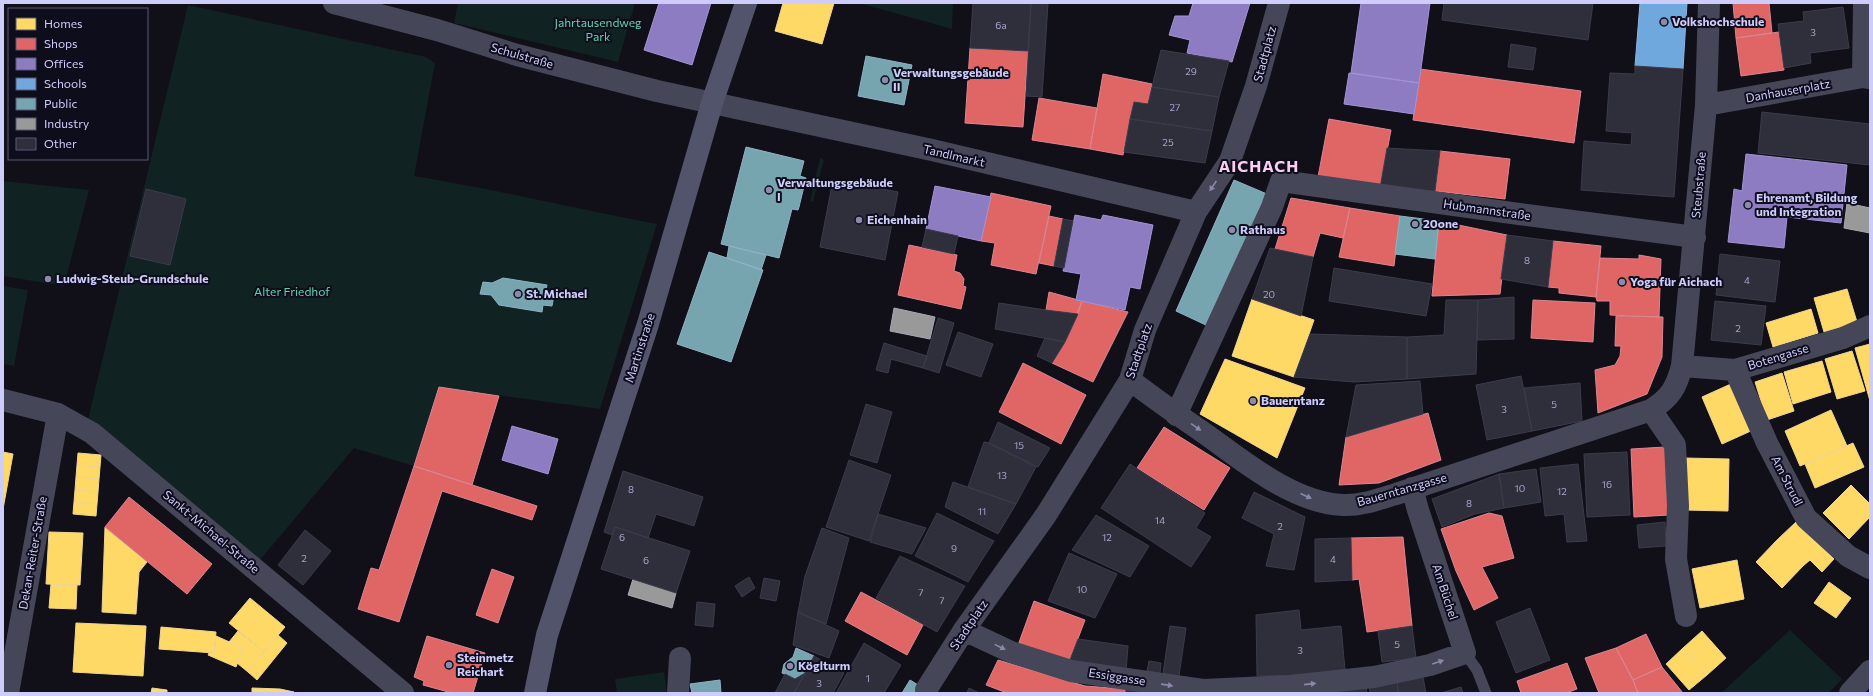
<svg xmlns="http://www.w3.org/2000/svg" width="1873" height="696" font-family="Commissioner,sans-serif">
  <rect width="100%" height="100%" fill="#111018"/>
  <!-- green -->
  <path fill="#122" d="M 458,3 L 635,3 L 618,62 L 454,23 Z
    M 859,3 L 953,3 L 952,29 Z
    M 188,5 L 426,57 L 435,63 L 414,176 C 495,189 576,209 657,224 L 600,409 L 439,387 L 414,466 L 354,448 L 260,560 L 88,419 Z
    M 820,158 L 824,160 L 813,202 L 810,201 Z
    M 3,181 L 89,190 L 64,286 L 3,276 Z
    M 3,286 L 28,290 L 14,366 L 3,364 Z
    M 1790,630 L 1842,679 L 1828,693 L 1721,693 Z
    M 664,672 L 667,693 L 617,693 L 615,679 Z"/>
  <!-- homes -->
  <path fill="#ffd966" stroke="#f0d593" d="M 783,3 L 834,3 L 822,44 L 775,31 Z
    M 1847,289 L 1857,322 L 1824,332 L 1814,298 Z
    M 1252,299 L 1314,320 L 1294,377 L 1232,356 Z
    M 1811,309 L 1818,333 L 1773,347 L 1766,323 Z
    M 1870,344 L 1870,401 L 1855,348 Z
    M 1852,351 L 1865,391 L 1837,399 L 1825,359 Z
    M 1225,359 L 1305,388 L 1277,458 L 1200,414 Z
    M 1822,361 L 1831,392 L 1793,404 L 1784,372 Z
    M 1782,373 L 1794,411 L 1767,420 L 1755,382 Z
    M 1733,383 L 1753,430 L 1722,444 L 1702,397 Z
    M 1831,410 L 1847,446 L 1800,466 L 1785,431 Z
    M 1853,443 L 1864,467 L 1815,488 L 1805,464 Z
    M 3,452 L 13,454 L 3,509 Z
    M 78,453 L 101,455 L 100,467 L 77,465 Z
    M 1685,458 L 1729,459 L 1728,511 L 1685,510 Z
    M 77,465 L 100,467 L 99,479 L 76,477 Z
    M 76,477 L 99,479 L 98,492 L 75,490 Z
    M 1851,485 L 1870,504 L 1870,517 L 1849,539 L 1823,513 Z
    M 75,490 L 98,492 L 97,504 L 74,502 Z
    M 74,502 L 97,504 L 96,516 L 73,514 Z
    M 1796,522 L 1834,559 L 1822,572 L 1810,560 L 1803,566 L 1777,540 Z
    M 105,527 L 147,562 L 139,572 L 136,614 L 102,612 Z
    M 49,532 L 83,533 L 80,585 L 46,584 Z
    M 1777,540 L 1803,566 L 1782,588 L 1756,562 Z
    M 1737,560 L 1744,599 L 1700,608 L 1692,569 Z
    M 1829,582 L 1851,598 L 1836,618 L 1814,603 Z
    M 51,584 L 77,585 L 76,609 L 49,608 Z
    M 250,598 L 285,627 L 264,652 L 229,623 Z
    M 76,623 L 146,626 L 143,676 L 73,672 Z
    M 161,627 L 216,632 L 214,653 L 159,649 Z
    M 238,631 L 264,652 L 248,672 L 237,663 L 243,648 L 229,642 Z
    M 1702,631 L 1726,658 L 1707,675 L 1683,648 Z
    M 278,635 L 287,643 L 257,680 L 248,672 Z
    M 216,636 L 243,648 L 236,667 L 208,655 L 209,653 L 214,653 Z
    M 1683,648 L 1707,675 L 1689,690 L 1666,664 Z
    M 152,688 L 167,690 L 167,693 L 151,693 Z
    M 252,688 L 280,689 L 280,693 L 252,693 Z
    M 280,689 L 294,692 L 280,693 Z"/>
  <!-- shops -->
  <path fill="#e06666" stroke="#db8593" d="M 1733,3 L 1769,3 L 1772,33 L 1736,38 Z
    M 1779,32 L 1784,70 L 1741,76 L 1736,38 Z
    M 970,48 L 1028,51 L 1023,127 L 965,123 Z
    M 1420,69 L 1581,91 L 1574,143 L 1413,120 Z
    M 1103,74 L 1152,84 L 1148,104 L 1134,102 L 1123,155 L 1090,149 Z
    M 1039,98 L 1097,108 L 1090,149 L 1032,140 Z
    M 1329,119 L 1391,130 L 1380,188 L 1318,177 Z
    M 1440,151 L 1510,159 L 1505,199 L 1435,191 Z
    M 991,193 L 1051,206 L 1036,274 L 991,265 L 995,243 L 981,241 Z
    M 1291,198 L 1350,208 L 1343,238 L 1320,233 L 1313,257 L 1275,249 Z
    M 1350,208 L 1400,216 L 1394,266 L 1339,257 Z
    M 1049,216 L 1063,219 L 1054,266 L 1039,263 Z
    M 1439,221 L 1507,235 L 1500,294 L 1432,296 Z
    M 1553,241 L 1601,246 L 1596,297 L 1559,293 L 1559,288 L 1548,287 Z
    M 909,245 L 957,255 L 954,271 L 960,273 L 964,279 L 963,286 L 966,287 L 961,309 L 898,295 Z
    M 1639,255 L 1661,259 L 1659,317 L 1610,315 L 1610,301 L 1597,301 L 1596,297 L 1600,258 L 1639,259 Z
    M 1049,292 L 1082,301 L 1078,314 L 1046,310 Z
    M 1533,300 L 1595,303 L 1593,342 L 1531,338 Z
    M 1082,301 L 1128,312 L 1093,382 L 1052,363 L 1065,342 Z
    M 1616,316 L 1663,317 L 1662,357 L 1647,394 L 1598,413 L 1595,370 L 1615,365 L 1620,356 L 1621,346 L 1615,346 Z
    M 1023,363 L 1086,395 L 1061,444 L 999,412 Z
    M 439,387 L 499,396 L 472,485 L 414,466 Z
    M 1428,413 L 1441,460 L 1379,483 L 1339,485 L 1346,437 Z
    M 1164,427 L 1230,468 L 1204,510 L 1137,468 Z
    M 1665,447 L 1669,515 L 1634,517 L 1631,449 Z
    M 414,466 L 537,506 L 532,520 L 442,491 L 399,622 L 358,609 L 371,568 L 379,570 Z
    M 129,497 L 212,564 L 187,594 L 105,527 Z
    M 1489,513 L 1502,516 L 1514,558 L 1482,567 L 1498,598 L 1474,610 L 1456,571 L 1441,529 Z
    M 1403,537 L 1412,626 L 1367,632 L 1359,579 L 1352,580 L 1351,538 Z
    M 492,569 L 514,577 L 498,623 L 476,615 Z
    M 861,592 L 923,625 L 907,655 L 845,621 Z
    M 1034,601 L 1085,620 L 1068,665 L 1017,648 Z
    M 1646,634 L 1662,667 L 1633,680 L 1616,648 Z
    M 427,636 L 485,653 L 473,693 L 452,693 L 423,685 L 424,681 L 414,677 Z
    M 1616,648 L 1633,680 L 1638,693 L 1599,693 L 1585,658 Z
    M 998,660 L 1085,686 L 1125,689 L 1125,693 L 1007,693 L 986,685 Z
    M 1567,663 L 1577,689 L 1566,693 L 1521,693 L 1517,681 Z
    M 1662,667 L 1683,693 L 1638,693 L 1633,680 Z"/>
  <!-- offices -->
  <path fill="#8e7cc3" stroke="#a194d4" d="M 659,3 L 711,3 L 692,65 L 644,50 Z
    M 1193,3 L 1250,3 L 1232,62 L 1187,53 L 1190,40 L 1169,35 L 1175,16 L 1189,16 Z
    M 1361,3 L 1430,3 L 1419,83 L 1351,73 Z
    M 1349,73 L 1419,83 L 1414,114 L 1344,104 Z
    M 1746,154 L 1847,165 L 1841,223 L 1787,217 L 1784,248 L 1728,242 L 1734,189 L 1742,191 Z
    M 935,186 L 991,197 L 981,241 L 926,229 Z
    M 1075,215 L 1101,220 L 1103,215 L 1153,225 L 1140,289 L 1130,287 L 1125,310 L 1076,300 L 1081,274 L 1063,271 Z
    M 512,426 L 558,439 L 548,474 L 502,460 Z"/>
  <!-- schools -->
  <path fill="#6fa8dc" stroke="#8cb3e5" d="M 1640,3 L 1687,3 L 1683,69 L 1635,66 Z"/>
  <!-- public -->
  <path fill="#76a5af" stroke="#90b1c6" d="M 866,56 L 912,65 L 904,105 L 858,96 Z
    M 746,147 L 804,161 L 800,176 L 806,178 L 799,207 L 798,210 L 792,209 L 779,258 L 721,244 Z
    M 1234,180 L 1267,194 L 1208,326 L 1176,311 Z
    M 1400,216 L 1439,221 L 1435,259 L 1395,254 Z
    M 729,246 L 766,255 L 761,270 L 727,258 Z
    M 709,252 L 763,270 L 731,362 L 677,344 Z
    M 503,278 L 547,285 L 545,294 L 554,295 L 552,306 L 543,305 L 542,312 L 499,305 L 491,295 L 480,294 L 483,282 L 492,283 Z
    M 796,648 L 814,656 L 805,673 L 795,679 L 782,673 L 784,664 L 793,657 Z
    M 720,680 L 721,693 L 692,693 L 690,684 Z
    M 910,680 L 931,693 L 902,693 Z"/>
  <!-- industry -->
  <path fill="#999" stroke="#a9a8b6" d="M 1847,203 L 1870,208 L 1870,233 L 1844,228 Z
    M 894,308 L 935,317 L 930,339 L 890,331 Z
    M 633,579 L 676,593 L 672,608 L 628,595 Z"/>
  <!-- building -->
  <path fill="#2f2e3b" stroke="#3c3b4c" d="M 973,3 L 1031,3 L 1028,51 L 970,48 Z
    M 1031,3 L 1048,3 L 1042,97 L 1026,96 Z
    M 1444,3 L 1593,3 L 1588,40 L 1442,20 Z
    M 1843,7 L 1849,48 L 1810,53 L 1811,63 L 1784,68 L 1778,24 L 1804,21 L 1803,12 Z
    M 1511,44 L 1536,48 L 1533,70 L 1508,67 Z
    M 1161,50 L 1229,61 L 1219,97 L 1152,87 Z
    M 1635,66 L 1683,69 L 1674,197 L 1581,190 L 1584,141 L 1631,145 L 1632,133 L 1606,131 L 1610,73 L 1635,74 Z
    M 1152,87 L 1219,97 L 1212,131 L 1130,119 L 1134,102 L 1148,104 Z
    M 1762,112 L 1870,124 L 1870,165 L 1758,153 Z
    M 1130,119 L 1212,131 L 1205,163 L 1124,152 Z
    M 1387,148 L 1440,151 L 1435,191 L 1380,188 Z
    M 833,180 L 898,192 L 885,260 L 820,247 Z
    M 146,189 L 186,199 L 170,265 L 130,256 Z
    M 1063,219 L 1073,221 L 1064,268 L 1054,266 Z
    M 926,229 L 958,236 L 954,254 L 922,247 Z
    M 1507,235 L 1553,241 L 1548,287 L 1501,279 Z
    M 1270,248 L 1313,257 L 1301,316 L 1252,299 Z
    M 1720,254 L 1780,261 L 1775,302 L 1716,295 Z
    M 1334,268 L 1432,284 L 1426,316 L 1329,301 Z
    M 1514,297 L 1514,339 L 1477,340 L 1478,300 Z
    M 1446,300 L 1478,300 L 1476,374 L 1407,379 L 1407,337 L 1444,335 Z
    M 1715,301 L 1766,306 L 1761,345 L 1711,340 Z
    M 999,303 L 1046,310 L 1078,314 L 1065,342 L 995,329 Z
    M 938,318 L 954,323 L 939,373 L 923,368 Z
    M 958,332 L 993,344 L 981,377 L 946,365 Z
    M 1310,334 L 1407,337 L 1407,379 L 1354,382 L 1294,377 Z
    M 1045,338 L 1065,342 L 1052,363 L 1037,356 Z
    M 884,343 L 927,356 L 923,368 L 891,359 L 888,373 L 876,370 Z
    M 1521,376 L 1532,431 L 1487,440 L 1476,385 Z
    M 1420,381 L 1423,414 L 1346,437 L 1356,385 Z
    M 1580,383 L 1582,421 L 1532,431 L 1524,388 Z
    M 866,404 L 892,412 L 877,463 L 850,455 Z
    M 998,422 L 1050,448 L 1038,467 L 989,443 Z
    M 984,442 L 989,443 L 1036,467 L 1016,504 L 968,487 Z
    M 1627,452 L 1630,515 L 1587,517 L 1584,454 Z
    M 849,460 L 891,475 L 869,541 L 826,527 Z
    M 1130,464 L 1205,513 L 1196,528 L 1211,537 L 1191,567 L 1101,508 Z
    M 1578,464 L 1587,541 L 1567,542 L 1564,514 L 1545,516 L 1540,468 Z
    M 1536,469 L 1541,502 L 1504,508 L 1499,474 Z
    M 623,471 L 703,497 L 694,526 L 656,514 L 648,538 L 615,527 L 612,535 L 604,532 Z
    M 1499,474 L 1504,508 L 1475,514 L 1442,527 L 1432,499 Z
    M 953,482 L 1016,504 L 998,534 L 945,507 Z
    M 1254,492 L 1305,517 L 1294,570 L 1266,566 L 1274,534 L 1242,518 Z
    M 937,513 L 994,541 L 968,582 L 915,556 Z
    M 878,514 L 926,528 L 912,554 L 870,542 Z
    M 1096,515 L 1149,546 L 1130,577 L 1072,550 Z
    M 1665,522 L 1666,546 L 1639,548 L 1637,525 Z
    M 615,527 L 690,551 L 676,593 L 601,569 Z
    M 822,528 L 849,538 L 826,624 L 798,612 L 805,576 Z
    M 305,530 L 331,551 L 303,585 L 278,565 Z
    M 1351,538 L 1352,580 L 1315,582 L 1315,539 Z
    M 1069,553 L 1117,574 L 1095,618 L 1048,601 Z
    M 900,556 L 965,586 L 937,632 L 876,598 Z
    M 749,577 L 755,588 L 742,597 L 735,586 Z
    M 764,578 L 780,581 L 776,601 L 760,598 Z
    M 697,602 L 715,604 L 713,627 L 695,625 Z
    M 1530,608 L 1550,660 L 1516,673 L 1496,622 Z
    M 1299,610 L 1301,630 L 1341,626 L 1345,670 L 1300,675 L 1257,676 L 1256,615 Z
    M 798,612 L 839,631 L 829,658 L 793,645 Z
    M 1170,626 L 1186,628 L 1179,676 L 1163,673 Z
    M 1412,626 L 1416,658 L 1382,662 L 1378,631 Z
    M 1078,639 L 1128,646 L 1126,672 L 1068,665 Z
    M 864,643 L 901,665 L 884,693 L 836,693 Z
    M 814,656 L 844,673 L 833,693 L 794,693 Z
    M 1149,661 L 1161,663 L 1160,673 L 1147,671 Z
    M 805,673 L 794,693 L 775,693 L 785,674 L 795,679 Z
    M 1423,677 L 1426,693 L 1398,693 L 1397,680 Z
    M 1397,680 L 1398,693 L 1370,693 L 1369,684 Z
    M 1366,687 L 1367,693 L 1325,693 Z
    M 1461,687 L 1463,693 L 1441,693 Z
    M 969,688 L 979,693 L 967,693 Z
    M 1127,690 L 1157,693 L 1126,693 Z"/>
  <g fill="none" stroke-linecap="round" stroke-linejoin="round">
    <!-- lane -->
    <path stroke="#464659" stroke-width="11" d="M 1465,653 L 1477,670 L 1486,693"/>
    <!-- street -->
    <path stroke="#464659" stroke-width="22" d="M 334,3 L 437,30 L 517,55 L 657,91 L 932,150 L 1196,212
      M 1863,77 L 1864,3
      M 1706,105 L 1863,77 L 1870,78
      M 1682,366 L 1735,370 L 1843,338 L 1870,326
      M 1735,370 L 1767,443 L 1806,518 L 1848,556 L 1870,568
      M 1130,380 C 1151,396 1172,411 1194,426 C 1237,455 1289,503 1343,505 C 1361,506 1379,499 1396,494 L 1651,410 C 1671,397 1676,388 1682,366 L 1706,105 L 1709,3
      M 3,400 L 58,414 L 92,433 L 403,693
      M 1651,410 L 1675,445 L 1678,506 L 1676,559 L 1686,616
      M 1176,415 L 1272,207 L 1281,181 L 1519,214 L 1695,237
      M 964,630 L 1011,652 L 1071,671 L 1203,690 L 1290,686 L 1374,677 L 1430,665 L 1465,653 L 1418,510 L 1412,488
      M 926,690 L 964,630 L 1046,515 L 1130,380 L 1145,330 L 1196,212 L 1230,161 L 1256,86 L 1279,3
      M 8,693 L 58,414
      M 678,693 L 680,658
      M 1850,693 L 1870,671"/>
    <!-- secondary -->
    <path stroke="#52546b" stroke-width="22" d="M 535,693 L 547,635 L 648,324 L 712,103 L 746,3"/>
  </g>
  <!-- one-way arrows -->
  <defs><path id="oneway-solid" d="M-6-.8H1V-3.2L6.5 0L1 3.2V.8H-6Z"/></defs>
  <g fill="#8a89aa">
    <use href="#oneway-solid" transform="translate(1213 186) rotate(124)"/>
    <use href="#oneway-solid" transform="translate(1196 427) rotate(35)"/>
    <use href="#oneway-solid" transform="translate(1306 496) rotate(24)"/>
    <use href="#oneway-solid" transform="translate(1000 647) rotate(26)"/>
    <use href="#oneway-solid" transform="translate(1438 662) rotate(-19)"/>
    <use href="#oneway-solid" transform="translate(1310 684) rotate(-6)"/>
    <use href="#oneway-solid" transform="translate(1167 685) rotate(8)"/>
  </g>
  <!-- markers -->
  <g fill="#8c8aac" stroke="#0e0d1c" stroke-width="1.5">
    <circle cx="1664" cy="22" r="4"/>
    <circle cx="885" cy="80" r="4"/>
    <circle cx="769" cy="190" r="4"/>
    <circle cx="1748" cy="205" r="4"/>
    <circle cx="859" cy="220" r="4"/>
    <circle cx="1415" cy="224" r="4"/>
    <circle cx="1232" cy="230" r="4"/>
    <circle cx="48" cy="279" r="4"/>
    <circle cx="1622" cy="282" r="4"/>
    <circle cx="518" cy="294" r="4"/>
    <circle cx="1253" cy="401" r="4"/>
    <circle cx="449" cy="665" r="4"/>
    <circle cx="790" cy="666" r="4"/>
  </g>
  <g text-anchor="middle" stroke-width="4" stroke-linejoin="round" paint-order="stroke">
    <!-- number labels -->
    <g font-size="10" fill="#a6a4cb">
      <text x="1001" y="29">6a</text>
      <text x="1813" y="36">3</text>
      <text x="1191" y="75">29</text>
      <text x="1175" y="111">27</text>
      <text x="1168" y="146">25</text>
      <text x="1527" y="264">8</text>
      <text x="1747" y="284">4</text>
      <text x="1269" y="298">20</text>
      <text x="1738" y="332">2</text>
      <text x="1554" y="408">5</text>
      <text x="1504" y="413">3</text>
      <text x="1019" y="449">15</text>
      <text x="1002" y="479">13</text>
      <text x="1607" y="488">16</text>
      <text x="1520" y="492">10</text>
      <text x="631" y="493">8</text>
      <text x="1562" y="495">12</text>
      <text x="1469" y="507">8</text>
      <text x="982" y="515">11</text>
      <text x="1160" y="524">14</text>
      <text x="1280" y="530">2</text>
      <text x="622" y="541">6</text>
      <text x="1107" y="541">12</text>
      <text x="954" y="552">9</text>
      <text x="304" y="562">2</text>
      <text x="1333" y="563">4</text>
      <text x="646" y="564">6</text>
      <text x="1082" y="593">10</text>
      <text x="921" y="596">7</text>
      <text x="942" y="604">7</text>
      <text x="1397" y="648">5</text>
      <text x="1300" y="654">3</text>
      <text x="868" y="682">1</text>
      <text x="819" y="687">3</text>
    </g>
    <!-- poi labels -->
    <g font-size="12" font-weight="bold" fill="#ceccfb" stroke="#0e0d1c" text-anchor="start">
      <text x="1672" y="26">Volkshochschule</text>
      <text x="893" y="77">Verwaltungsgebäude<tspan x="893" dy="14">II</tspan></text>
      <text x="777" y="187">Verwaltungsgebäude<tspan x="777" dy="14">I</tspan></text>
      <text x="1756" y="202">Ehrenamt, Bildung<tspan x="1756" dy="14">und Integration</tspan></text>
      <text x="867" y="224">Eichenhain</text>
      <text x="1423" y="228">20one</text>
      <text x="1240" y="234">Rathaus</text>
      <text x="56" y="283">Ludwig-Steub-Grundschule</text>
      <text x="1630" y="286">Yoga für Aichach</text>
      <text x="526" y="298">St. Michael</text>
      <text x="1261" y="405">Bauerntanz</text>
      <text x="457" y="662">Steinmetz<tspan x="457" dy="14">Reichart</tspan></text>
      <text x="798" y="670">Köglturm</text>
    </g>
    <!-- park labels -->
    <g font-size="12" fill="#60d3ad" stroke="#0e0d1c">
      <text x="598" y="27">Jahrtausendweg<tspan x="598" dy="14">Park</tspan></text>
      <text x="292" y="296">Alter Friedhof</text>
    </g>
    <!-- street labels -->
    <g font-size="12" fill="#ceccfb" stroke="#0e0d1c">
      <text transform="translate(1265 54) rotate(-75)" y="4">Stadtplatz</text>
      <text transform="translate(522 56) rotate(16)" y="4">Schulstraße</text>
      <text transform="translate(1788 91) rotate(-10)" y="4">Danhauserplatz</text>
      <text transform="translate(954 156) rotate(13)" y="4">Tandlmarkt</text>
      <text transform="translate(1699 185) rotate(-85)" y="4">Steubstraße</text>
      <text transform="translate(1487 210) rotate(8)" y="4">Hubmannstraße</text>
      <text transform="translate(640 348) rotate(-72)" y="4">Martinstraße</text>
      <text transform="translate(1139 351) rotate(-71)" y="4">Stadtplatz</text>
      <text transform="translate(1778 357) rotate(-17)" y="4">Botengasse</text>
      <text transform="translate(1787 481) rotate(63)" y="4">Am Strudl</text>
      <text transform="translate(1402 490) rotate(-16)" y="4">Bauerntanzgasse</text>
      <text transform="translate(211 532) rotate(40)" y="4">Sankt-Michael-Straße</text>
      <text transform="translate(33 553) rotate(-80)" y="4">Dekan-Reiter-Straße</text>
      <text transform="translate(1445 592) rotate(72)" y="4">Am Büchel</text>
      <text transform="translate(969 625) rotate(-56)" y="4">Stadtplatz</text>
      <text transform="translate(1117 677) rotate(9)" y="4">Essiggasse</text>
    </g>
    <!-- district labels -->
    <g font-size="16" font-weight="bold" letter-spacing="1" fill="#fbceee" stroke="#0e0d1c">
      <text x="1259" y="172">AICHACH</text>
    </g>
  </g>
  <!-- border -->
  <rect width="1873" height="696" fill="none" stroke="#ceccfb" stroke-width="8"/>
  <!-- legend -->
  <rect x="8" y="8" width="140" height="152" fill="#0e0d1c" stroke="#5b5975"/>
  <rect x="16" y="18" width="20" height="12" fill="#ffd966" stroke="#5b5975"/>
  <text x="44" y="28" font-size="12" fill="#ceccfb">Homes</text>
  <rect x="16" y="38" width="20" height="12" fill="#e06666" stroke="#5b5975"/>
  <text x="44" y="48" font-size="12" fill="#ceccfb">Shops</text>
  <rect x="16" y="58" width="20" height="12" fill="#8e7cc3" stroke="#5b5975"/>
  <text x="44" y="68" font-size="12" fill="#ceccfb">Offices</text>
  <rect x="16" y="78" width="20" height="12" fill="#6fa8dc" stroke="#5b5975"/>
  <text x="44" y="88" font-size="12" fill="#ceccfb">Schools</text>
  <rect x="16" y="98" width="20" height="12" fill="#76a5af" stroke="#5b5975"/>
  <text x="44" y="108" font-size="12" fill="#ceccfb">Public</text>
  <rect x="16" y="118" width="20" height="12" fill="#999999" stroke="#5b5975"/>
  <text x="44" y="128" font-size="12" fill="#ceccfb">Industry</text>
  <rect x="16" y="138" width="20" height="12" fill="#2f2e3b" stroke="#5b5975"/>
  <text x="44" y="148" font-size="12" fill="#ceccfb">Other</text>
</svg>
